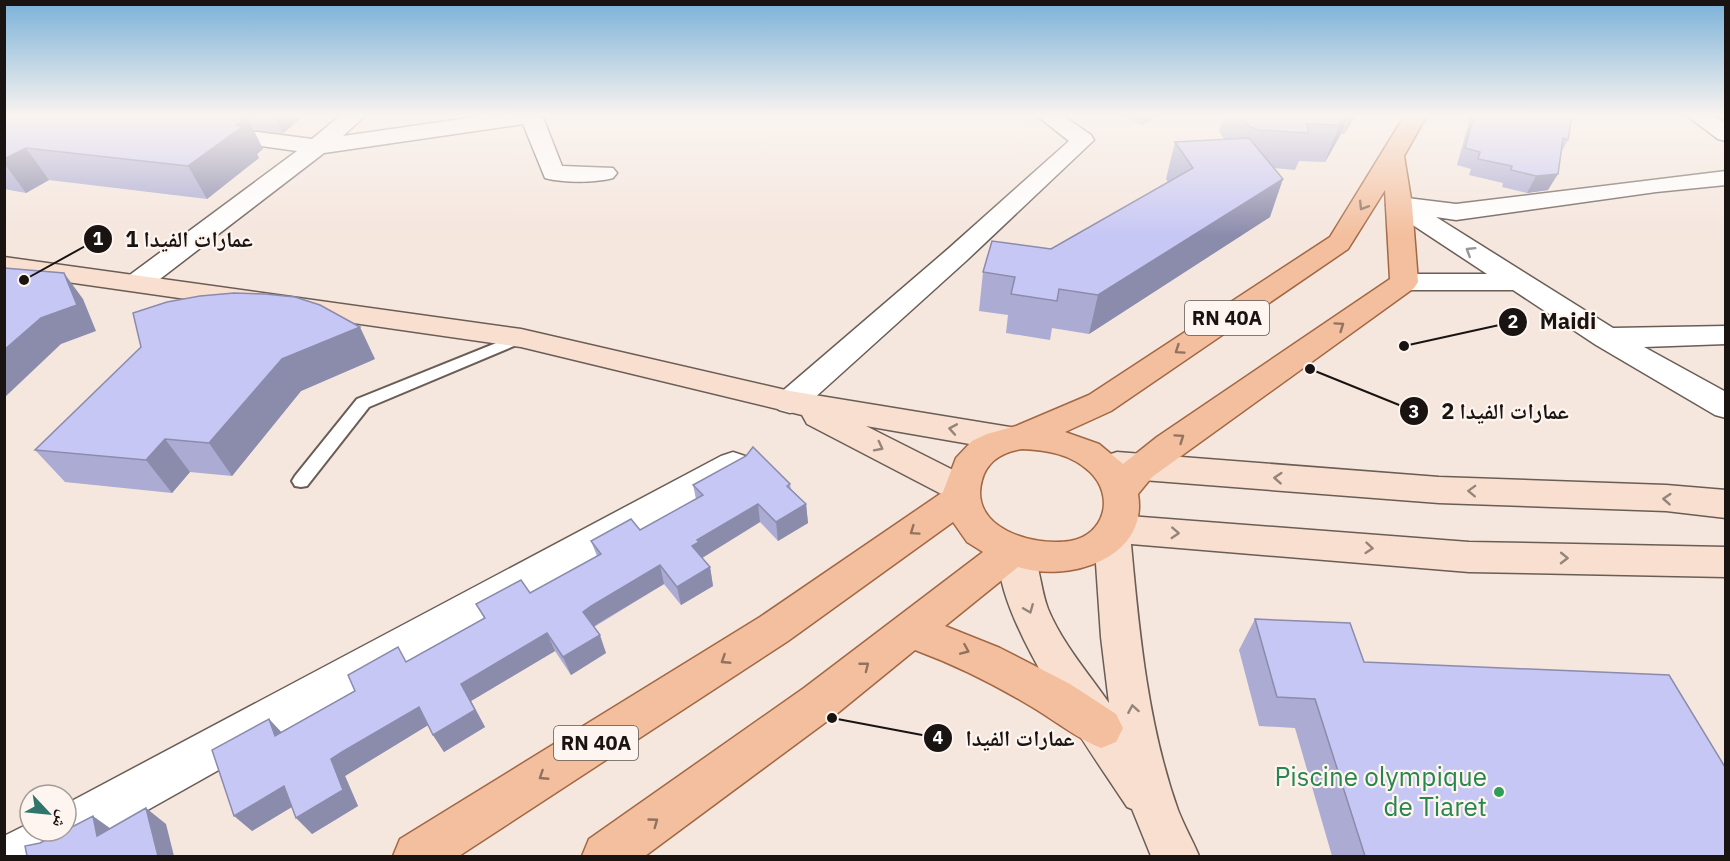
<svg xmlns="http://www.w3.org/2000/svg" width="1730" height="861" font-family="'IBM Plex Sans','Noto Naskh Arabic',sans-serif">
  <rect width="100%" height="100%" fill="#f5e6de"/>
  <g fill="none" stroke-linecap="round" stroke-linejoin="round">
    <defs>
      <path id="lane" d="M 521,333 L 528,338 L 526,341 L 369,407 L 307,486 L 301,487 L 295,486 L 292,481 L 295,476 L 357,399 Z"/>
      <path id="street" d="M 341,115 L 366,115 L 343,136 L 489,115 L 542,115 L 562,166 L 613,168 L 617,173 L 613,178 C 594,183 564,183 545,178 L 523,124 L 324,153 L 147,289 L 137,291 L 127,289 L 123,283 L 127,277 L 297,151 L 205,138 L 202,133 L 205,128 L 213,126 L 312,139 Z
        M 1036,115 L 1062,115 L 1091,135 L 1094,140 L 966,261 L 801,410 L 790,413 L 779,410 L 774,402 L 779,394 L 948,249 L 1069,141 Z
        M 1686,115 L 1713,115 L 1726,124 L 1726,141 L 1718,139 Z
        M 1726,171 L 1726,185 L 1656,192 L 1456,220 L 1436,217 L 1613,328 L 1726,326 L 1726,344 L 1644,347 L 1726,392 L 1726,418 L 1715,415 L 1596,345 L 1513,290 L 1404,290 L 1394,288 L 1390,282 L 1394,276 L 1404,274 L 1487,274 L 1390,210 L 1386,205 L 1390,200 L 1399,197 L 1456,204 Z
        M 733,452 L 745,456 L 750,465 L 745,474 L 80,848 L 63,856 L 4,856 L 4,836 L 30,823 L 30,831 L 66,831 L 66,804 L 721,456 Z"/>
      <path id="secondary" d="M 4,257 L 521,329 L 790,391 L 1010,427 L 1022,431 L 1027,439 L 1022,447 L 1010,451 L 866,426 L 973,480 L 979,489 L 973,498 L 961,502 L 949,498 L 807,424 L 802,415 L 521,347 L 4,273 Z
        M 1117,452 L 1439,477 L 1666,485 L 1726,490 L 1726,518 L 1666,511 L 1439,503 L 1117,478 L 1105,474 L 1100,465 L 1105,456 Z
        M 1116,515 L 1469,542 L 1726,547 L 1726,577 L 1469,572 L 1131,544 C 1139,632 1148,726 1178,810 C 1184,826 1193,841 1199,856 L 1151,856 L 1132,809 L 1127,807 C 1096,759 976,594 1003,542 L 1016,538 L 1029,542 C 1040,563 1040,588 1048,609 C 1062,643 1089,674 1109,703 L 1101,637 L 1094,534 L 1103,519 Z"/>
      <path id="primary" d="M 1405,115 L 1427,115 L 1404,156 L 1412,205 L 1418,282 L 1414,288 L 1152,477 L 1138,494 C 1149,559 1068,583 1018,567 L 945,626 L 1000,648 L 1070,684 L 1116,714 L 1123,728 L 1116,742 L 1101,748 C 1078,739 1058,723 1037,710 C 998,686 958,666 915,650 L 834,716 L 645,856 L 582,856 L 589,839 L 804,688 L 983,552 L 967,542 L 953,522 L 788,641 L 459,856 L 393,856 L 400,839 L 760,617 L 943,492 L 956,458 L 972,441 L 987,434 L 1016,426 L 1089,395 L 1330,237 ZM 1385,190 L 1390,279 L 1157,437 L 1123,464 L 1099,444 L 1065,432 L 1111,411 L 1348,249 ZM 1022,449 C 1047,450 1071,454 1090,472 C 1115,496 1105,535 1070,541 C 1033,547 968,528 982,480 C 987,461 1003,452 1022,449 Z"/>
    </defs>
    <!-- lane casing -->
    <use href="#lane" stroke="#695d56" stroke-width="4"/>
    <!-- street casing -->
    <use href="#street" stroke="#695d56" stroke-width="3"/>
    <!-- secondary casing -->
    <use href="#secondary" stroke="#695d56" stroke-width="3"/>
    <!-- primary casing -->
    <use href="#primary" stroke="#a26743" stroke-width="3"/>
    <!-- lane -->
    <use href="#lane" fill="#fff" fill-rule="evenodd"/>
    <!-- street -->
    <use href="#street" fill="#fff" fill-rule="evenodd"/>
    <!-- secondary -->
    <use href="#secondary" fill="#f9dfcf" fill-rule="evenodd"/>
    <!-- primary -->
    <use href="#primary" fill="#f3bf9e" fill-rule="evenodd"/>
  </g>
  <!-- wall -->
  <path fill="#ababd3" d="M 4,115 L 305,115 L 283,133 L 253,129 L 263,149 L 257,154 L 259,158 L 207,199 L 49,180 L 26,193 L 4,189 Z
    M 1118,115 L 1158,115 L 1142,125 Z
    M 1224,115 L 1356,115 L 1344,134 L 1341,134 L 1325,162 L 1299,161 L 1295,170 L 1274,168 L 1270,217 L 1089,334 L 1052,328 L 1050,340 L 1006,333 L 1008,315 L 979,311 L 983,272 L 1051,249 L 1168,182 L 1166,179 L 1175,142 L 1224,139 L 1219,131 Z
    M 1471,115 L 1572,115 L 1568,140 L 1561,153 L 1548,190 L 1527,193 L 1502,187 L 1503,183 L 1469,175 L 1471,169 L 1457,165 Z
    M 1717,115 L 1725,115 L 1725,123 Z
    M 375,359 L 301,391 L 232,476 L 190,472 L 172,493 L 65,482 L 35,450 Z
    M 790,484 L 791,489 L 806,504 L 808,523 L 778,541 L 760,522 L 702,558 L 710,567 L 713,586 L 681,605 L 664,584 L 594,627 L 606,653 L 571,675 L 555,651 L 471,701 L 485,727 L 444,752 L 433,735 L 428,725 L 356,769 L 345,776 L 358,806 L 312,834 L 292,807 L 252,831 L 269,719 L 281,732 L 484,618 L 476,604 L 530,593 L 597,556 L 591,541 L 640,530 L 696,499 L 693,485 Z
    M 1255,619 L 1364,662 L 1725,856 L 1332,856 L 1295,728 L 1259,726 L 1239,650 Z"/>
  <!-- shaded-wall -->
  <path fill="#8b8bac" d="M 274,115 L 305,115 L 283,133 Z
    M 1144,115 L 1158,115 L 1142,125 Z
    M 1345,115 L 1348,115 L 1341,134 L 1325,162 L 1339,125 Z
    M 1351,115 L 1356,115 L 1344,134 Z
    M 247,117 L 263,149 L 257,154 L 259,158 L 207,199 L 188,166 Z
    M 26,148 L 49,180 L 26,193 L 4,163 L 4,159 Z
    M 1558,174 L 1548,190 L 1527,193 L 1536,176 Z
    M 1283,179 L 1270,217 L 1089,334 L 1098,295 Z
    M 64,273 L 83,299 L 96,331 L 61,344 L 4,398 L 4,350 Z
    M 360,327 L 375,359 L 301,391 L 232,476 L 209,443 L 282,359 Z
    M 165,439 L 190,472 L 172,493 L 146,460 Z
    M 758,504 L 760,522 L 702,558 L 703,561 L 692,546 L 697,540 Z
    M 806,504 L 808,523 L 778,541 L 776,522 Z
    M 660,565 L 664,584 L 597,624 L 589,630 L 583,612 L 591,606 Z
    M 710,567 L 713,586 L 681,605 L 677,587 Z
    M 547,633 L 555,651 L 471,701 L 485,727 L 444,752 L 433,735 L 461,684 Z
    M 600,635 L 606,653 L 571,675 L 563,657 Z
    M 419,707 L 430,724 L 345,776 L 358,806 L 312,834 L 296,818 L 331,759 Z
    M 269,719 L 285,736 L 275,736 Z
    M 284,786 L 300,802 L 252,831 L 234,816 Z
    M 146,808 L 166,824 L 174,856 L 158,856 Z
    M 93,816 L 114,831 L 97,836 Z"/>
  <!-- building -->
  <path fill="#c7c7f5" stroke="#8b8bac" stroke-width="1.5" d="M 4,115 L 236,115 L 247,117 L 236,125 L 243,126 L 188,166 L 26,148 L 4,159 Z
    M 1241,115 L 1345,115 L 1339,125 L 1307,124 L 1308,133 L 1258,130 L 1248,126 Z
    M 1474,115 L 1572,115 L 1568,140 L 1563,138 L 1558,174 L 1536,176 L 1511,170 L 1512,166 L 1478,159 L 1480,152 L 1465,148 Z
    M 1249,138 L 1283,179 L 1098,295 L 1059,289 L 1057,301 L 1011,294 L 1015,277 L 983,272 L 992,241 L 1051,249 L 1193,168 L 1175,142 Z
    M 4,268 L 64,273 L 77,305 L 41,318 L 4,350 Z
    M 234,293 L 265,294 L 295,297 L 320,305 L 360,327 L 282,359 L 209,443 L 165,439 L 146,460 L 35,450 L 141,347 L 133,313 L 167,302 L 200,296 Z
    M 753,447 L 790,484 L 787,486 L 806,504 L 776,522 L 758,504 L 697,540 L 699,542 L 692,546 L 710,567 L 677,587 L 660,565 L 591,606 L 583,612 L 600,635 L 563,657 L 547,633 L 461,684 L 475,710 L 433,735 L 419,707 L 342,752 L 331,759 L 343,790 L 296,818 L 284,786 L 234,816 L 212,750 L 269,719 L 275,736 L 355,691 L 348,675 L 398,647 L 406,662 L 485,618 L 476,604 L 521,580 L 530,593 L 601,554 L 591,541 L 631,519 L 640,530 L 703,495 L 693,485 L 746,456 Z
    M 1255,619 L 1350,623 L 1364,662 L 1669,675 L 1725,767 L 1725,856 L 1365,856 L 1315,699 L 1277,697 Z
    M 146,808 L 158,856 L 27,856 L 25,846 L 40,843 L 63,831 L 66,831 L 66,830 L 93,816 L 97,836 Z"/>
  <!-- one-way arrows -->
  <defs><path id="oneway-chevron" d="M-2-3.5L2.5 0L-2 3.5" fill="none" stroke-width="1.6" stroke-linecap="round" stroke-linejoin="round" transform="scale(1.5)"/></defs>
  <g stroke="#91725f">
    <use href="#oneway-chevron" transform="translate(1363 206) rotate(122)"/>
    <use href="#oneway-chevron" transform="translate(1340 326) rotate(-35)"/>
    <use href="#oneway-chevron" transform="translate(1179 350) rotate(146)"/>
    <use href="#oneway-chevron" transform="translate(1180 438) rotate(-35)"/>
    <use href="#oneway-chevron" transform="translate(914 531) rotate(145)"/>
    <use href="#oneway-chevron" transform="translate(965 650) rotate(23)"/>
    <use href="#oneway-chevron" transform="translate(725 660) rotate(147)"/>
    <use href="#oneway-chevron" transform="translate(865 666) rotate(-38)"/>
    <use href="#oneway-chevron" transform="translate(543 776) rotate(147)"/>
    <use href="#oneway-chevron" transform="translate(654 822) rotate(-36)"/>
  </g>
  <use stroke="#989594" href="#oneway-chevron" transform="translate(1470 251) rotate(-148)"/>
  <g stroke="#94847a">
    <use href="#oneway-chevron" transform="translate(953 429) rotate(-170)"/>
    <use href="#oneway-chevron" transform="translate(879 447) rotate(27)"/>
    <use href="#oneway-chevron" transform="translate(1278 478) rotate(-176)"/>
    <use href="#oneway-chevron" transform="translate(1472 491) rotate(-178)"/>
    <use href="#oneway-chevron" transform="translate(1667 499) rotate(-176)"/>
    <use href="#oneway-chevron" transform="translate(1175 533) rotate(3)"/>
    <use href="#oneway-chevron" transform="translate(1369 548) rotate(5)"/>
    <use href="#oneway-chevron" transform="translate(1564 558) rotate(1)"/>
    <use href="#oneway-chevron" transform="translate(1029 609) rotate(68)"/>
    <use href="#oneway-chevron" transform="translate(1133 709) rotate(-100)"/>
  </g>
  <!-- sky -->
  <linearGradient id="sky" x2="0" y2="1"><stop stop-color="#7ab1d8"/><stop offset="0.49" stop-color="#faf4f0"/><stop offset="1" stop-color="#faf4f0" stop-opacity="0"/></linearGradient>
  <rect width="1730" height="236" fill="url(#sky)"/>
  <!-- markers -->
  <circle fill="#2e9e5b" stroke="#fef5f0" stroke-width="2" cx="1499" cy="792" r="6"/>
  <g text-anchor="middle" stroke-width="4.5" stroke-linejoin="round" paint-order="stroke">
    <!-- shield labels -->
    <g fill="#fef5f0" stroke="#5e5854" stroke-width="1.5">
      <rect x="1185" y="301" width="84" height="34" rx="4.5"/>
      <rect x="554" y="726" width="84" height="34" rx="4.5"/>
    </g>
    <g font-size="20" font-weight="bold" fill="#191411">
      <text x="1227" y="325">RN 40A</text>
      <text x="596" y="750">RN 40A</text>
    </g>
    <!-- near-leisure labels -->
    <g font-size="26" fill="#27864d" stroke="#fef5f0" text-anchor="end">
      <text x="1487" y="786">Piscine olympique<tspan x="1487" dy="30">de Tiaret</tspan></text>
    </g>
  </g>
  <!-- callouts -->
  <path fill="none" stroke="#191411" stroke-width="2" d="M24 280L98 239M1404 346L1513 322M1310 369L1414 411M832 718L938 738"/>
  <g fill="#191411" stroke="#fef5f0" stroke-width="2">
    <circle cx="24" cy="280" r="6"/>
    <circle cx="1404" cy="346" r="6"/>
    <circle cx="1310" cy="369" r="6"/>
    <circle cx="832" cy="718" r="6"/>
    <circle cx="98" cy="239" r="15"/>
    <circle cx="1513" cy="322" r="15"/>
    <circle cx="1414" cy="411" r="15"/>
    <circle cx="938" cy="738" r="15"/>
  </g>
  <g font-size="18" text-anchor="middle" font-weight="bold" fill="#fff">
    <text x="98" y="245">1</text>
    <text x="1513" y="328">2</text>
    <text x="1414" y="418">3</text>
    <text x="938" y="744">4</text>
  </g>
  <g font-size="22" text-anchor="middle" font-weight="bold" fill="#191411" stroke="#fef5f0" stroke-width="4.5" stroke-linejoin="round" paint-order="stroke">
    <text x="189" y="247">عمارات الفيدا 1</text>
    <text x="1568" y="329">Maidi</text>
    <text x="1505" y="419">عمارات الفيدا 2</text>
    <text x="1020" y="746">عمارات الفيدا</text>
  </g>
  <!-- border -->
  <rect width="1730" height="861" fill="none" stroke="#191411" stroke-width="12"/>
  <!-- north arrow -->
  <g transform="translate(48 813) rotate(116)"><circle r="28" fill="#fef5f0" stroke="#a29b97" stroke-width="1.5"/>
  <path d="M0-4.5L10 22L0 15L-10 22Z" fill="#2f756b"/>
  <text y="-9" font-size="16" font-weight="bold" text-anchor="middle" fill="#191411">ش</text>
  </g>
</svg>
